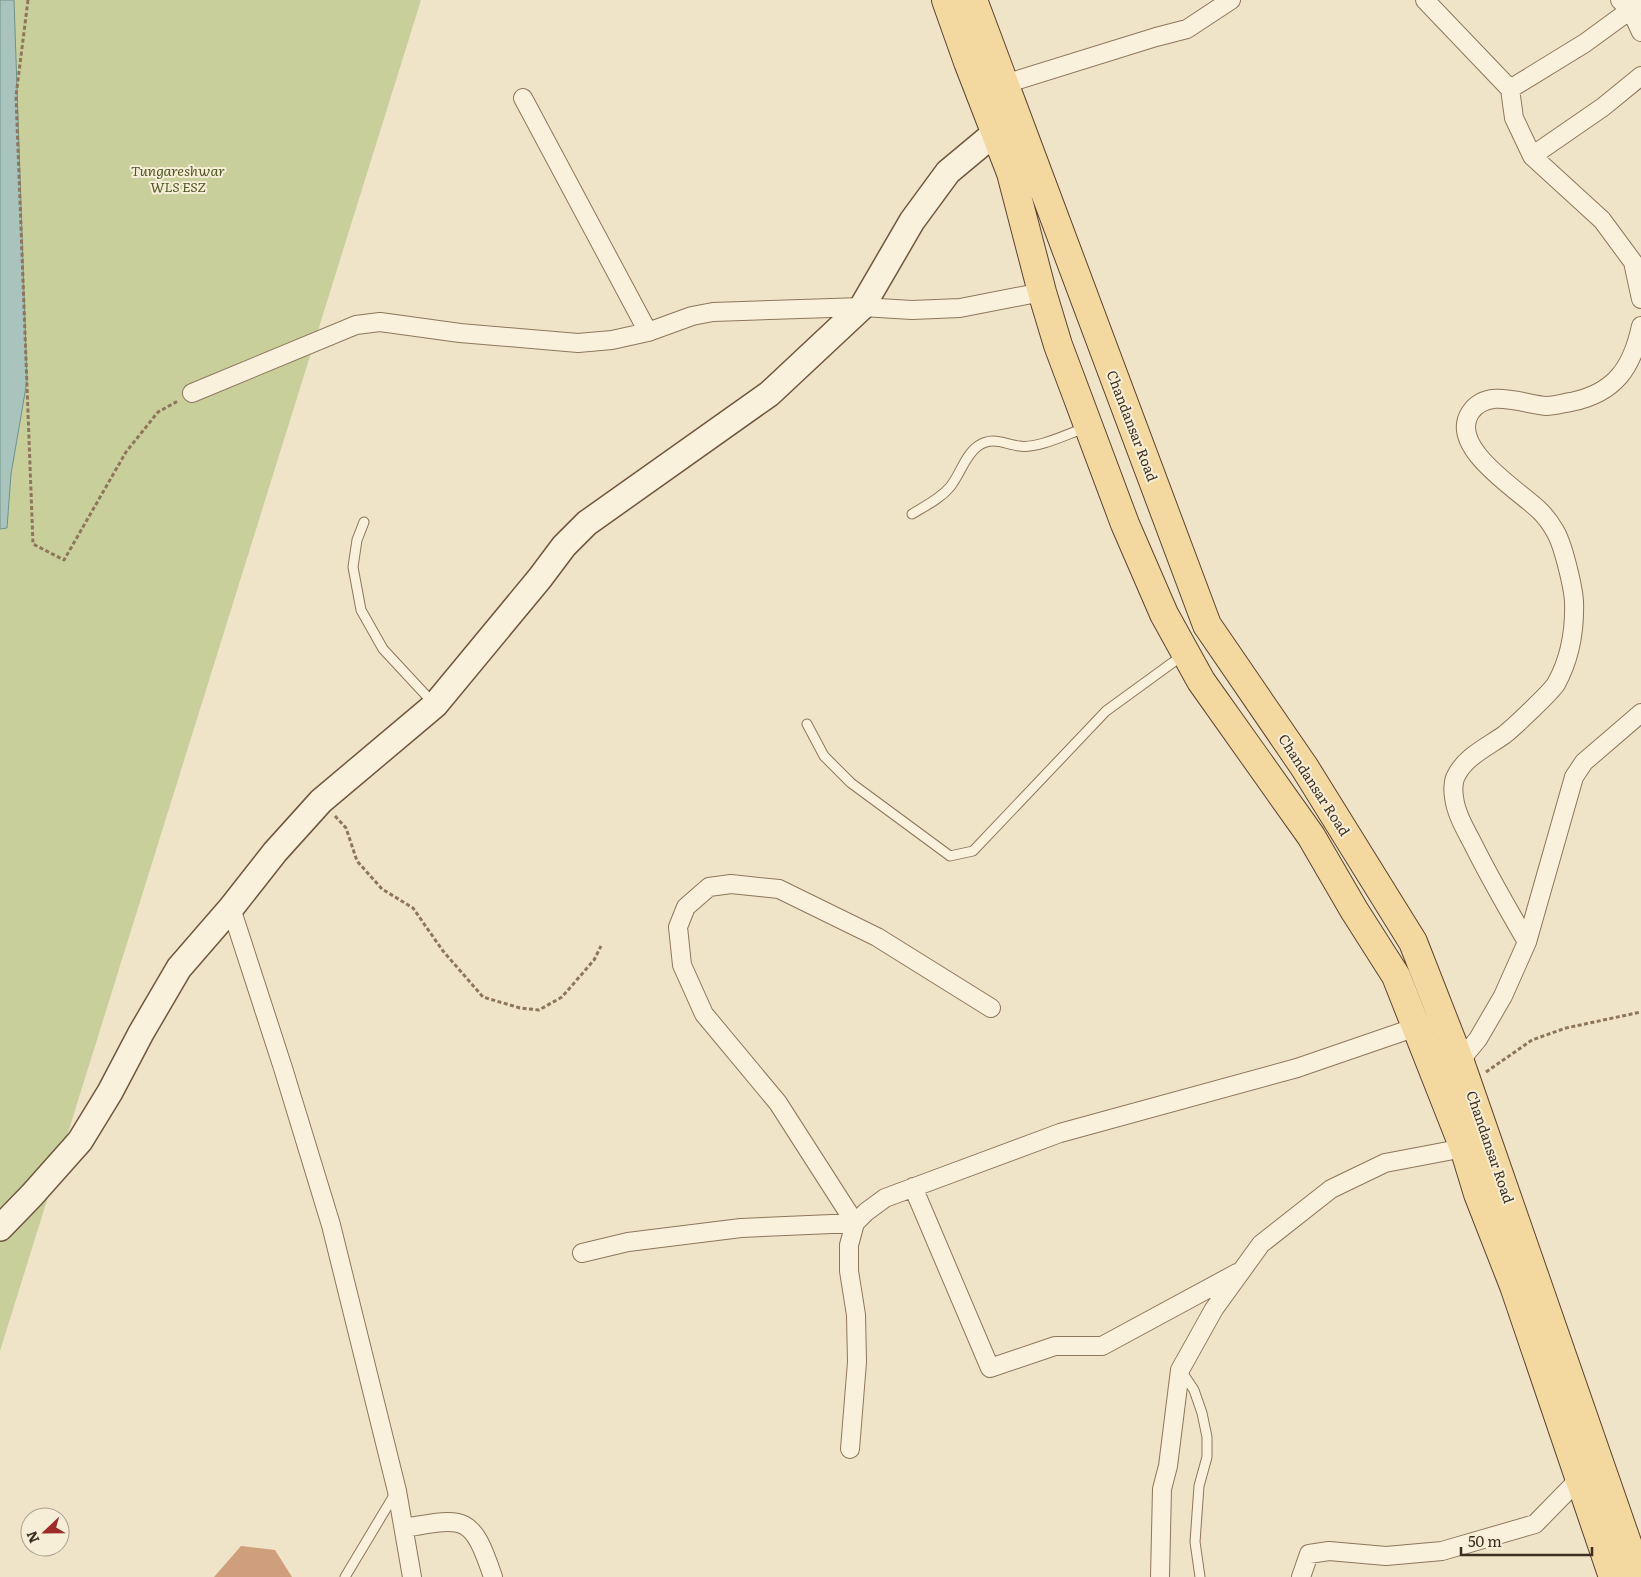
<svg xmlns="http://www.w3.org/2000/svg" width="1641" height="1577" font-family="Literata,serif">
  <rect width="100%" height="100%" fill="#f0e4c8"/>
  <!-- green -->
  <path fill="#c9cf9b" d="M 0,0 L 421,0 L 0,1351 Z"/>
  <!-- water -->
  <path fill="#a9c4bc" stroke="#6f938a" d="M 0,0 L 14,0 L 27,381 L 11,474 L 7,528 L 0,529 Z"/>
  <!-- building -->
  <path fill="#cf9f7d" d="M 241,1546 L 275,1550 L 292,1577 L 214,1577 Z"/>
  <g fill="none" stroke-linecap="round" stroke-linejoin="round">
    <defs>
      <path id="lane" d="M 912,514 C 925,506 940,499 950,487 C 960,475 965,455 978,446 C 993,436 1004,444 1019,446 C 1038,449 1067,434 1085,428
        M 364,522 L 357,540 L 353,567 L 361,610 L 383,649 L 435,705
        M 807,724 L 824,756 L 851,783 L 950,856 L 973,851 L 1106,711 L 1183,655
        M 1182,1372 L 1194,1390 L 1202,1413 L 1207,1437 L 1207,1457 L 1199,1486 L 1195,1542 L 1200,1577
        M 345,1577 L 396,1492"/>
      <path id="street" d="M 1425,0 L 1510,89 L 1585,43 L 1641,2
        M 1620,0 L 1631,10 L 1641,32
        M 995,87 L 1156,37 L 1187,29 L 1231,0
        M 1510,89 L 1514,118 L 1532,156 L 1602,220 L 1633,262 L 1641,299
        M 523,98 L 648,332
        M 1532,156 L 1603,107 L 1641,76
        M 192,393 L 356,325 L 380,322 L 460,333 L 578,343 L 612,340 L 648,332 L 692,316 L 713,312 L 862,307 L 912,310 L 960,308 L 1042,292
        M 231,908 L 283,1068 L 331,1225 L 397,1491 L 412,1577
        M 1527,942 C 1509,911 1491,880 1475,848 C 1467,832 1456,815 1454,797 C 1453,791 1453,781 1456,776 C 1465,757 1487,747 1504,735 C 1514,727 1550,693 1556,684 C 1570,659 1575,630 1574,601 C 1573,586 1563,544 1555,531 C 1551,524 1545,516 1540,511 C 1520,491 1448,448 1470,413 C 1487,387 1522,404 1546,406 C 1554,406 1564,403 1571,402 C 1615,393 1632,368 1641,326
        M 1455,1067 L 1478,1039 L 1503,996 L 1527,942 L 1574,777 L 1584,762 L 1641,713
        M 913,1187 L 990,1368 L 1055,1346 L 1102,1346 L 1237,1273
        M 855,1223 L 778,1103 L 704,1014 L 682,965 L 678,927 L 686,907 L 709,887 L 731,884 L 779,889 L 877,937 L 991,1008
        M 582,1253 L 628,1242 L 741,1228 L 855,1223
        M 850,1449 L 857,1362 L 856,1315 L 849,1271 L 849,1245 L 855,1223 L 866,1212 L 885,1198 L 1060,1133 L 1297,1068 L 1425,1024
        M 404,1528 C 466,1517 472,1515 493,1577
        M 1160,1577 L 1162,1489 L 1168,1466 L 1180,1370 L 1214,1309 L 1261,1244 L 1331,1189 L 1385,1163 L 1464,1148
        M 1301,1577 L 1309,1554 L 1329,1551 L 1386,1556 L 1442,1551 L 1535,1524 L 1580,1478"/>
      <path id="secondary" d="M 0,1228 L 32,1195 L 80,1141 L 110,1092 L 141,1033 L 179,968 L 231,908 L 275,852 L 321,801 L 435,705 L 540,578 L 564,546 L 587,523 L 769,394 L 862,307 L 912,221 L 948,172 L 996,132 L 1011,122"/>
      <path id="primary" d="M 946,0 L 968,62 L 1011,173 L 1042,292 L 1058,345 L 1125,524 L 1164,614 L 1201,681 L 1311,836 L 1354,910 L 1396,976 L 1464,1148 L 1478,1194 L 1514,1286 L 1613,1577
        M 973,0 L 1207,625 L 1305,768 L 1413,942 L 1460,1062 L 1639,1577"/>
    </defs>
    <!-- lane casing -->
    <use href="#lane" stroke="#8d765c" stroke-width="11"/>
    <!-- street casing -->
    <use href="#street" stroke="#8d765c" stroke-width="20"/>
    <!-- secondary casing -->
    <use href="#secondary" stroke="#6f573f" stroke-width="28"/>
    <!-- primary casing -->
    <use href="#primary" stroke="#5b4430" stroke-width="30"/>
    <!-- path -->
    <path stroke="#8d765c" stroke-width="3" stroke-dasharray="4 2.5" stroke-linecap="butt" d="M 28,0 L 16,96 L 33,544 L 64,560 L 126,452 L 158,412 L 178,401
      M 335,816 L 346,828 L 357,861 L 382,889 L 413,908 L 443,951 L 483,997 L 520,1008 L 539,1010 L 562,997 L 594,960 L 601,946
      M 1486,1072 L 1532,1040 L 1566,1028 L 1641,1012"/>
    <!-- lane -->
    <use href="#lane" stroke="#faf1dc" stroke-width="9"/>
    <!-- street -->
    <use href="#street" stroke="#faf1dc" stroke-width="18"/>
    <!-- secondary -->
    <use href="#secondary" stroke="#faf1dc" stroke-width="25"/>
    <!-- primary -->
    <use href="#primary" stroke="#f3d9a0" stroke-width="28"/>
  </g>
  <g text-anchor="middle" stroke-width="4" stroke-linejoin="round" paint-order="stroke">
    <!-- park labels -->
    <g font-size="14" font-style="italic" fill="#4d5a26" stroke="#f7eed8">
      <text x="178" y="176">Tungareshwar<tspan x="178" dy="16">WLS ESZ</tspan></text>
    </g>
    <!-- street labels -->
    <g font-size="14" fill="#3d2e20" stroke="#f7eed8">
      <text transform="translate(1132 426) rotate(69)" y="5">Chandansar Road</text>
      <text transform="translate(1314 785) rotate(57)" y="5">Chandansar Road</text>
      <text transform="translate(1490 1147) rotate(71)" y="5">Chandansar Road</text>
    </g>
  </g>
  <!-- north arrow -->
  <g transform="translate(45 1532) rotate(248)"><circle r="24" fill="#f7eed8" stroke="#ada18e"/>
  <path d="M0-4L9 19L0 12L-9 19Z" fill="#9e2a2b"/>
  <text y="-8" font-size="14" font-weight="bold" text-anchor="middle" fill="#3d2e20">N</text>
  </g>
  <!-- scale -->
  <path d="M1461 1547v8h131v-8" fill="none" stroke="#3d2e20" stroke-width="2.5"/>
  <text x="1468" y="1547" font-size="15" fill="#3d2e20" stroke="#f7eed8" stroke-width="4" paint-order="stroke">50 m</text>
</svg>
